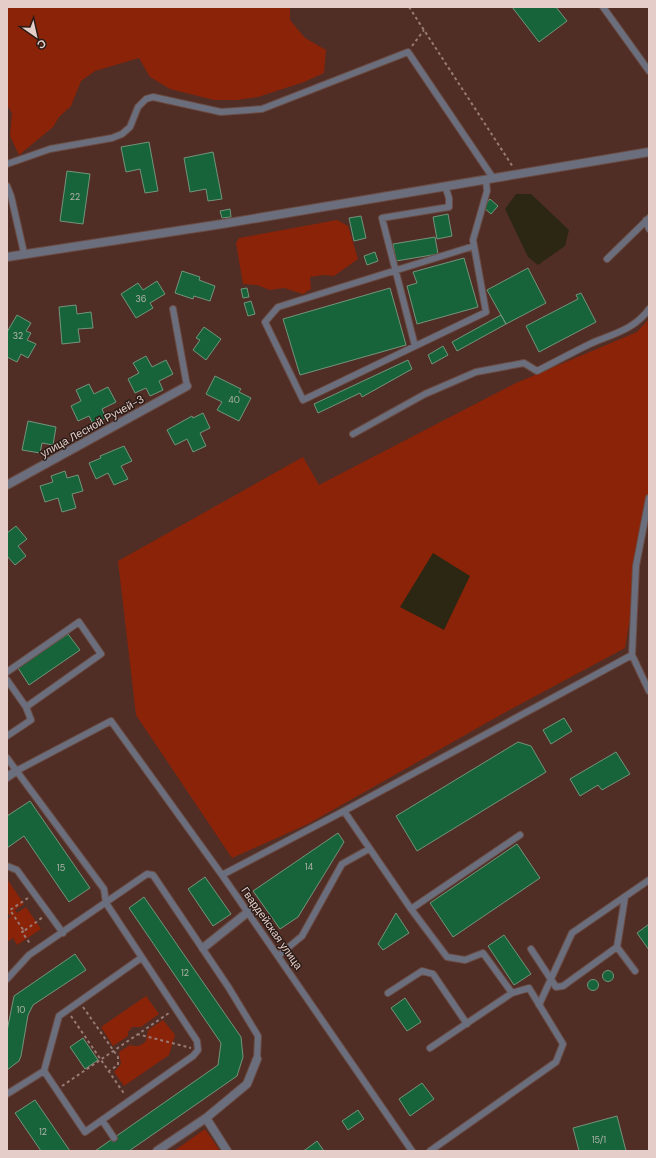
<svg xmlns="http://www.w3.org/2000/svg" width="656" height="1158" font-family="'DM Sans',sans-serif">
  <rect width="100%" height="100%" fill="#502e26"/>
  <!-- green -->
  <path fill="#8b2308" d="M 7,7 L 290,7 L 290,20 L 305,38 L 326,50 L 324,73 L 304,82 L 258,97 L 237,100 L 214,100 L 170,89 L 150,77 L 139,58 L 95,71 L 81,81 L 71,106 L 59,117 L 53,127 L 19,155 L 10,136 L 12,113 L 7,105 Z
    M 337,220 L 348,226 L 358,259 L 334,276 L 324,275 L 310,277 L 311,289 L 303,294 L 284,288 L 270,290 L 257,285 L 243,284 L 236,243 L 239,238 Z
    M 649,319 L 649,503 L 625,648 L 504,713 L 308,824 L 232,858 L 136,715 L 118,561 L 303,457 L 319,485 L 516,383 L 637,332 Z
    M 7,879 L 24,904 L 15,910 L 17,913 L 26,907 L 41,929 L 17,945 L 13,938 L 7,942 L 7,920 L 11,917 L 9,914 L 7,915 Z
    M 146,996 L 159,1014 L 141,1027 L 132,1027 L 128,1032 L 128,1036 L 113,1046 L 101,1027 Z
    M 163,1020 L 175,1035 L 169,1055 L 124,1086 L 114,1072 L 121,1064 L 119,1052 L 130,1045 C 137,1047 141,1046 146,1041 L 148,1030 Z
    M 205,1129 L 220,1151 L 174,1151 Z"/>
  <!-- water -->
  <path fill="#2c2713" d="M 516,194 L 531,194 L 569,230 L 565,246 L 538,265 L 528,257 L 505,209 Z
    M 433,553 L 470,576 L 444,630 L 400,607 Z"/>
  <!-- building -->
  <path fill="#18643a" stroke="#72947c" d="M 512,7 L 556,7 L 567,21 L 539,42 Z
    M 149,142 L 158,191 L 145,193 L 140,169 L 126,172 L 121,147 Z
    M 213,152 L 222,199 L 208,201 L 206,189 L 190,192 L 184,158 Z
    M 67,171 L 90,174 L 83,224 L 60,221 Z
    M 490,199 L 498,206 L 491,214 L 483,207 Z
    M 230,209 L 231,217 L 222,218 L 220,211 Z
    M 448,214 L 452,236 L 437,239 L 433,217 Z
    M 361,216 L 366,238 L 354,241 L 349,218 Z
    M 435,237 L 438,254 L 396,261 L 393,244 Z
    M 375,252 L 378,261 L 367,265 L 364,256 Z
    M 464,258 L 478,307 L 417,324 L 407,286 L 417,283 L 413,272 Z
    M 528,268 L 546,303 L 506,324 L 487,290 Z
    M 182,271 L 200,277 L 199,280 L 215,286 L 210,301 L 194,296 L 193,299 L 175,293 Z
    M 157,281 L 165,294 L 150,303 L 153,308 L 136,318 L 121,294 L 138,283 L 143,290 Z
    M 247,288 L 249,297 L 243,298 L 241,289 Z
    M 390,288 L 406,345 L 300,375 L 283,319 Z
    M 581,293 L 596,322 L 539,352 L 526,326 L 578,299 L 576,295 Z
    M 251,301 L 255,314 L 248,316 L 244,303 Z
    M 76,305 L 77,314 L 91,312 L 93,328 L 78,329 L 80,342 L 62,344 L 59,307 Z
    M 17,315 L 31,323 L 26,331 L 31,333 L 27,340 L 36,344 L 28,358 L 21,354 L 17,362 L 7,357 L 7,332 Z
    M 501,315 L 506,324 L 457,351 L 452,342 Z
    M 204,327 L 221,339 L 206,360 L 193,350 L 200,340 L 196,338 Z
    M 443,346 L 448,355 L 432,364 L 428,355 Z
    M 146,356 L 152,367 L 166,360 L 173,374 L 159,381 L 163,390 L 150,396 L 146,388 L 135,393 L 128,379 L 139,373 L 133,363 Z
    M 408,360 L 412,369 L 362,397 L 360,393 L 318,413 L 314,404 Z
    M 215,376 L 241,389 L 239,392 L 251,398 L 239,421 L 217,410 L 222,402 L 206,394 Z
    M 89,384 L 94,394 L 108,387 L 116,402 L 102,409 L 106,418 L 93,424 L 89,416 L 78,421 L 71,406 L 81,401 L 76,390 Z
    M 203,413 L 210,428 L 200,433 L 206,446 L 193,452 L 187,439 L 175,445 L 167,430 L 192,416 L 193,418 Z
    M 28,421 L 56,427 L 53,445 L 42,443 L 40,453 L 22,450 Z
    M 124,446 L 132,461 L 121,466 L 128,479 L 114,485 L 108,473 L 96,479 L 89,463 L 101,458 L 100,456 Z
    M 65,471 L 67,478 L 78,475 L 83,491 L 72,494 L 76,508 L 62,512 L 58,498 L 45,502 L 40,486 L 53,482 L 51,476 Z
    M 16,526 L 27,539 L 18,546 L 26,556 L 15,565 L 7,556 L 7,533 Z
    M 68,634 L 80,650 L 29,685 L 18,668 Z
    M 564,718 L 572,731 L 551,744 L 543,730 Z
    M 518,742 L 531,746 L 546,772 L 417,851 L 396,816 Z
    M 616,752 L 630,774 L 602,790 L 598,785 L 580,796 L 570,779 Z
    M 30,801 L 90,888 L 69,902 L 24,836 L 7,848 L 7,816 Z
    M 338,833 L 344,842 L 298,917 L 280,929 L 253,891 Z
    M 517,844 L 540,878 L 453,937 L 430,903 Z
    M 205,877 L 231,914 L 213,926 L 188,889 Z
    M 144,897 L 241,1037 L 243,1057 L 237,1076 L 129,1151 L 95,1151 L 218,1065 L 221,1043 L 129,908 Z
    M 396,913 L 409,933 L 383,950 L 378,944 Z
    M 649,924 L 649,950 L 637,933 Z
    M 504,935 L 531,974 L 514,985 L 488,946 Z
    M 75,954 L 86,970 L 33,1005 L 28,1015 L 21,1056 L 19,1061 L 7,1070 L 7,1031 L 14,996 Z
    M602.5 976a5.5 5.5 0 1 1 11 0a5.5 5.5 0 1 1-11 0Z
    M587.5 985a5.5 5.5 0 1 1 11 0a5.5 5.5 0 1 1-11 0Z
    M 405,998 L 421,1022 L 407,1031 L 391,1008 Z
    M 83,1038 L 98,1060 L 85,1069 L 70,1047 Z
    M 422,1083 L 434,1099 L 410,1116 L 399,1099 Z
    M 35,1100 L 70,1151 L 41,1151 L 15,1113 Z
    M 358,1110 L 364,1119 L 348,1130 L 342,1121 Z
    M 617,1116 L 626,1151 L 579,1151 L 573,1128 Z
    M 317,1141 L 324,1151 L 301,1151 L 305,1150 Z"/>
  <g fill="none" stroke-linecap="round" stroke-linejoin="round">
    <defs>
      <path id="service" d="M 603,7 L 649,71
        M 7,164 L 50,149 L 112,138 L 122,134 L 130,127 L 138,107 L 146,99 L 153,97 L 221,112 L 262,109 L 408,52 L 493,178
        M 7,186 L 11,196 L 24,253
        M 646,220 L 649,229
        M 474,246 L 278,307 L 265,322 L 303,400 L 486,312 L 473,240 L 487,191 L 486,180
        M 607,259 L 649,218
        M 173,309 L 187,386
        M 415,346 L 382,218 L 449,207 L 449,198 L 445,186
        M 353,434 L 425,394 L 476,372 L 524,363 L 537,371 C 555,362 573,352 592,343 C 613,334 635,329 649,309
        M 649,498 L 636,566 L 632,655 L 649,691
        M 7,672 L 79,622 L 101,654 L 26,707
        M 7,680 L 26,707 L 31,720 L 7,736
        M 7,758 L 104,889 L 106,903 L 197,1041 L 198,1050 L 193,1056 L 85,1132 L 44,1071 L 59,1016 L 141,958
        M 16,771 L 111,721 L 222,875 L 412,1151
        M 344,811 L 411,909 L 520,835
        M 7,866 L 17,870 L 63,933
        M 222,875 L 344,811 L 632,655
        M 625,897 L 617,947 L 635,971
        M 411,909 L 447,957 L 465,960 L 483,953 L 512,993 L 529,988 L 563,1044 L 556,1062 L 430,1151
        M 531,949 L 556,987 L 563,986 L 617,947
        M 278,956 L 302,936 L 342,864 L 369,849
        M 7,979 L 29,955 L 147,874 L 153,875 L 229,988 L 258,1036 L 257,1059
        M 388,993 L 422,971 L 433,974 L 467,1024
        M 539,1005 L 572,933 L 649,880
        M 430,1048 L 512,993
        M 7,1094 L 44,1071
        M 102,1120 L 114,1138"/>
      <path id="minor" d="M 7,257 L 222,224 L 649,152
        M 7,485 L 187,386
        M 7,777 L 16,771
        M 203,948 L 248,912
        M 206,1118 L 227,1151
        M 157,1151 L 206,1118 L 247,1084 L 257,1059"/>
    </defs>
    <!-- service casing -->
    <use href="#service" stroke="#6b4b43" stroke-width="8"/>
    <!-- minor casing -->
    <use href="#minor" stroke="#6b4b43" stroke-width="10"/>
    <!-- path -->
    <path stroke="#977b74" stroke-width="2" stroke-dasharray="3 3" stroke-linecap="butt" d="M 409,7 L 513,167
      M 412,46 L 424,30
      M 28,898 L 10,910 L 24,931 L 43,917
      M 24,931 L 22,932 L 31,945
      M 83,1007 L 118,1057 L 118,1065 L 109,1071
      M 71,1016 L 125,1095
      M 137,1034 L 191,1048
      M 62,1086 L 169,1013"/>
    <!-- service -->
    <use href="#service" stroke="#6a6e7d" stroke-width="6"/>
    <!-- minor -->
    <use href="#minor" stroke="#6a6e7d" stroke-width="8"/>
  </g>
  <g text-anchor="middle" stroke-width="3" stroke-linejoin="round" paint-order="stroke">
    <!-- number labels -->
    <g font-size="9" fill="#b2b4a5">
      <text x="75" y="200">22</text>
      <text x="141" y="302">36</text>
      <text x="18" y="339">32</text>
      <text x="234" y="403">40</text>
      <text x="309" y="870">14</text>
      <text x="61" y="871">15</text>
      <text x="185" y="976">12</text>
      <text x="21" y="1013">10</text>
      <text x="43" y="1135">12</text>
      <text x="599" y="1143">15/1</text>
    </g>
    <!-- street labels -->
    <g font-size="11" fill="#e5cec9" stroke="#2b1b17">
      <text transform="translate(92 426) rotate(-29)" y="4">улица Лесной Ручей-3</text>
      <text transform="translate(272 928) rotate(55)" y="4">Гвардейская улица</text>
    </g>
  </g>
  <!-- border -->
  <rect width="656" height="1158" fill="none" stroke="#e5cec9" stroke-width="16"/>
  <!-- north arrow -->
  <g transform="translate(36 36) rotate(146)" stroke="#2b1b17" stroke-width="3" paint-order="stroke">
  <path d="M0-3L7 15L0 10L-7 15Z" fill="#e5cec9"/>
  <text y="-6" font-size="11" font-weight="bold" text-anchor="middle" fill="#e5cec9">С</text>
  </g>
</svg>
